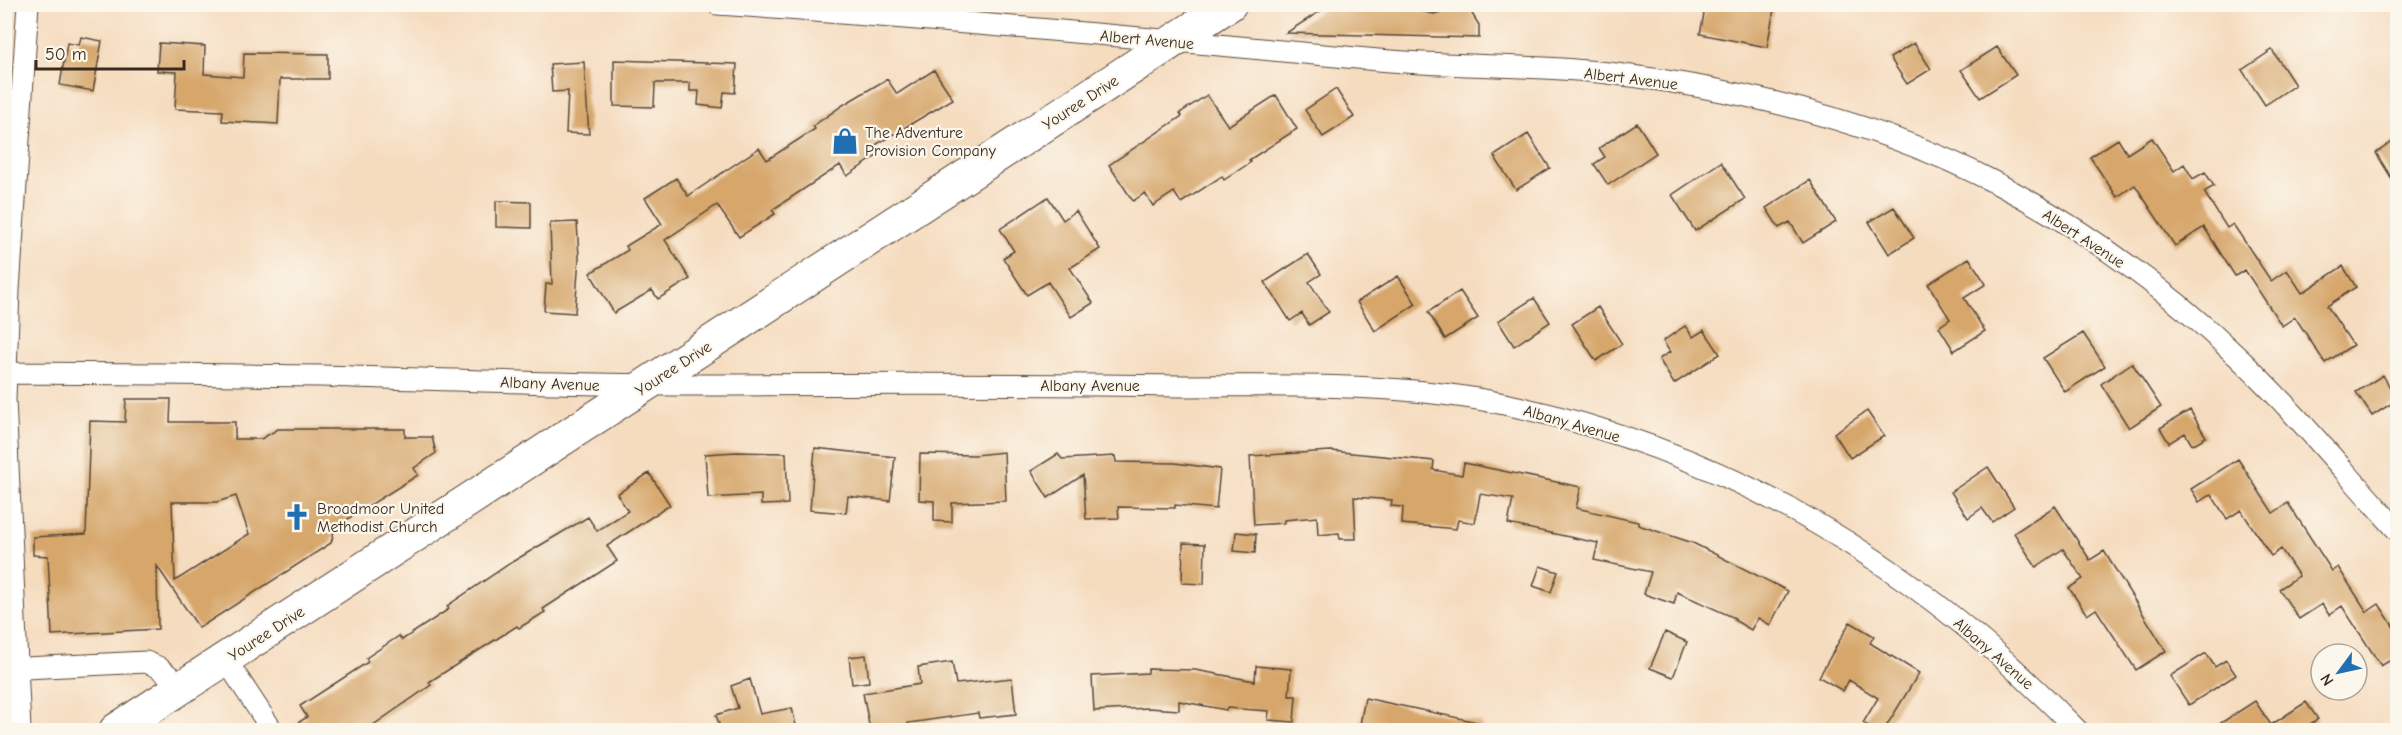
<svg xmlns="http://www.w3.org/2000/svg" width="2402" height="735" font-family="'Comic Neue',sans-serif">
  <rect width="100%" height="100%" fill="#fbf7ec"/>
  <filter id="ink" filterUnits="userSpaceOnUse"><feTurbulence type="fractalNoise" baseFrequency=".0167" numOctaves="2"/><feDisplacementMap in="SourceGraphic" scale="12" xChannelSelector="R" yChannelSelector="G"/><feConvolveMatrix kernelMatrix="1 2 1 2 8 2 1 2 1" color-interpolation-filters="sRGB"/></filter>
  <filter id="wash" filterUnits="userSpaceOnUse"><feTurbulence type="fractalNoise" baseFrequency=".008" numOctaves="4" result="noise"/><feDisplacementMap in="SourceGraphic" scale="24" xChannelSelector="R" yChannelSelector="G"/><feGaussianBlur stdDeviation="1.35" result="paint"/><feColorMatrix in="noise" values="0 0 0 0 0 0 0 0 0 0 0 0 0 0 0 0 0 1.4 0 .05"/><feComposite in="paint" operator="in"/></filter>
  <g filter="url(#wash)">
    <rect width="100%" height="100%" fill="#f5dcbf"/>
    <g id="blocks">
      <!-- building -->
      <path fill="#d6a66a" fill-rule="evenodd" d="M 1331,4 L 1408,4 L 1419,11 L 1434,14 L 1466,4 L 1479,25 L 1479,38 L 1286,33 Z
        M 1697,4 L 1775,4 L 1767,47 L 1700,34 L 1704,14 Z
        M 81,37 L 102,41 L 93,91 L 60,85 L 67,43 L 79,45 Z
        M 159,43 L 205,46 L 204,74 L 243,77 L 244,53 L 328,54 L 328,79 L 280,79 L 278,124 L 222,121 L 223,111 L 175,109 L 177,72 L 157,71 Z
        M 1914,43 L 1931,69 L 1907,84 L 1890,58 Z
        M 1997,47 L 2016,75 L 1980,98 L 1961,70 Z
        M 2272,50 L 2295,85 L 2265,105 L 2242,70 Z
        M 614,60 L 737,64 L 735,93 L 724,92 L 722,108 L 698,105 L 699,91 L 690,91 L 690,83 L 655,83 L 654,107 L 614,106 Z
        M 584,62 L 589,134 L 566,133 L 568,91 L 552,92 L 550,64 Z
        M 934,70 L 953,99 L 872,147 L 878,155 L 847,176 L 840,165 L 772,210 L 775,214 L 739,237 L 717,205 L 665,240 L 690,279 L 658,299 L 652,290 L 614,313 L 590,273 L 628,250 L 626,246 L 662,224 L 645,198 L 676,178 L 688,196 L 759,148 L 767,160 L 815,129 L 813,126 L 843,105 L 887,79 L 897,94 Z
        M 1336,89 L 1354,117 L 1323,137 L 1305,110 Z
        M 1207,95 L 1228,126 L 1276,95 L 1297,129 L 1249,160 L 1251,162 L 1224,180 L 1222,176 L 1181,203 L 1174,192 L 1153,206 L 1145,193 L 1133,201 L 1109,165 L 1182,116 L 1180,113 Z
        M 1637,123 L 1656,153 L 1608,185 L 1594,164 L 1605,157 L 1599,148 Z
        M 1528,134 L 1550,168 L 1516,190 L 1494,156 Z
        M 2152,138 L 2174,171 L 2184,164 L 2193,179 L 2205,172 L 2214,186 L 2204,192 L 2227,228 L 2233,224 L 2271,281 L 2287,270 L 2302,293 L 2343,266 L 2356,287 L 2327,306 L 2353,345 L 2325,363 L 2295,317 L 2282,326 L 2245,270 L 2235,276 L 2204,227 L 2175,246 L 2135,185 L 2117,197 L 2090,157 L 2118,139 L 2127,154 Z
        M 2397,139 L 2397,187 L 2376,153 Z
        M 1721,162 L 1745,199 L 1695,231 L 1672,195 Z
        M 1810,180 L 1836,222 L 1803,243 L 1790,222 L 1779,228 L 1766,208 Z
        M 1048,197 L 1063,220 L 1076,211 L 1100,249 L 1070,268 L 1093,303 L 1071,317 L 1048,282 L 1027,295 L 1003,258 L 1014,251 L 1000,229 Z
        M 496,201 L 531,202 L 531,228 L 496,227 Z
        M 1894,207 L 1914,238 L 1889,254 L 1869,222 Z
        M 577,222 L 579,257 L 575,313 L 544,311 L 546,284 L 552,284 L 550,223 Z
        M 1308,254 L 1321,274 L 1309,282 L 1329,312 L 1309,325 L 1302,313 L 1290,321 L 1265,282 Z
        M 1969,258 L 1986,284 L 1964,298 L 1985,331 L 1954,351 L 1939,327 L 1950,319 L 1928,284 Z
        M 1398,276 L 1416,304 L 1375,331 L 1357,302 Z
        M 1460,291 L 1478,318 L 1445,339 L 1428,312 Z
        M 1534,298 L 1550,322 L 1514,346 L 1498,321 Z
        M 1598,307 L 1622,344 L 1596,361 L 1572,324 Z
        M 1685,326 L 1693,337 L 1704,330 L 1720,354 L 1674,384 L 1659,359 L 1670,352 L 1663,341 Z
        M 2083,333 L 2105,366 L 2065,392 L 2043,358 Z
        M 2132,363 L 2161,407 L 2129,428 L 2101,384 Z
        M 2383,375 L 2397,400 L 2372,416 L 2356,392 Z
        M 126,399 L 171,399 L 170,422 L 235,422 L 235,439 L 261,439 L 278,429 L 405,429 L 405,437 L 432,437 L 436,453 L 414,468 L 418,475 L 335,527 L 331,543 L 199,628 L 157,566 L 158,629 L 52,635 L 48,556 L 33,555 L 33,537 L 86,534 L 90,421 L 125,422 ZM 236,496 L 249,534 L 175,581 L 172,502 L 217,502 Z
        M 2190,410 L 2206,437 L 2192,445 L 2185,433 L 2169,443 L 2160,428 Z
        M 1867,411 L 1884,436 L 1850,458 L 1834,433 Z
        M 815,448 L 895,457 L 890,501 L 848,496 L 846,513 L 810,510 Z
        M 1331,451 L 1434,461 L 1433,470 L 1462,475 L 1464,463 L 1581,487 L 1576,508 L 1638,522 L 1638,525 L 1693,543 L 1788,591 L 1770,625 L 1758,618 L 1751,630 L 1734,620 L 1735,618 L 1677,592 L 1674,604 L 1644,594 L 1651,572 L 1594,560 L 1598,543 L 1508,524 L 1513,499 L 1480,494 L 1475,523 L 1458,520 L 1456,529 L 1402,524 L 1403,507 L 1391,506 L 1392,500 L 1354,497 L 1356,539 L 1340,539 L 1339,533 L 1318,535 L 1317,517 L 1284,520 L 1284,523 L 1254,525 L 1250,456 Z
        M 736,452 L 786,453 L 788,504 L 761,505 L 761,495 L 708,498 L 705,454 Z
        M 1004,452 L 1006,501 L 952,503 L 952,522 L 934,521 L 934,501 L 919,500 L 920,454 L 975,455 Z
        M 1058,454 L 1062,459 L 1115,456 L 1116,462 L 1175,463 L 1220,469 L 1216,509 L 1175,505 L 1175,508 L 1118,507 L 1119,518 L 1086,519 L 1083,475 L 1048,498 L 1031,471 Z
        M 2238,459 L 2273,513 L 2288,503 L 2332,571 L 2338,567 L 2367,612 L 2379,604 L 2397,632 L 2397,656 L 2381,666 L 2342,606 L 2329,615 L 2322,604 L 2299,619 L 2279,589 L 2299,576 L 2281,549 L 2271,556 L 2241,510 L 2227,519 L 2211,494 L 2199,502 L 2191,489 Z
        M 1988,467 L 2014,507 L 1992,522 L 1982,508 L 1968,518 L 1951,492 Z
        M 649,473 L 670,505 L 607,546 L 617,561 L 543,609 L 545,612 L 519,628 L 517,626 L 429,682 L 431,685 L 366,730 L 287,730 L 307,717 L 300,706 L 368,662 L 366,658 L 399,636 L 402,640 L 449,609 L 447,606 L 512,562 L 588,517 L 597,531 L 628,511 L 617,494 Z
        M 2055,506 L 2090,560 L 2104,551 L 2166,651 L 2136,670 L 2096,609 L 2087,615 L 2069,588 L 2083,579 L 2063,549 L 2036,567 L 2014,533 Z
        M 1236,532 L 1256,534 L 1255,553 L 1234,551 Z
        M 1183,543 L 1205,544 L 1204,584 L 1182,583 Z
        M 1540,566 L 1558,572 L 1551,592 L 1533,586 Z
        M 1850,622 L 1874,636 L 1870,643 L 1919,673 L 1884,730 L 1875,730 L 1863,723 L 1878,698 L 1849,680 L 1843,691 L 1819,677 Z
        M 1665,632 L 1687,642 L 1673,677 L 1650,668 Z
        M 2206,653 L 2215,667 L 2226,660 L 2236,675 L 2189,705 L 2170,676 Z
        M 866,655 L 869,682 L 852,684 L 849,657 Z
        M 952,662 L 956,684 L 1012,678 L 1016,714 L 979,718 L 978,713 L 908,723 L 909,727 L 870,730 L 863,693 L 920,684 L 918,667 Z
        M 1256,666 L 1291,669 L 1289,696 L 1296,696 L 1294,722 L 1268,720 L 1269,711 L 1227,708 L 1226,710 L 1179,701 L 1179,710 L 1148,708 L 1094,711 L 1092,676 L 1148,673 L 1148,669 L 1195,670 L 1255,681 Z
        M 750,679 L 760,714 L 792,708 L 797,730 L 721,730 L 716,715 L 738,708 L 731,686 Z
        M 1365,698 L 1482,723 L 1481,730 L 1359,730 Z
        M 2255,701 L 2271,725 L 2306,702 L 2318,719 L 2301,730 L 2210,730 Z"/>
    </g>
  </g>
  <g filter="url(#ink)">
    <use href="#blocks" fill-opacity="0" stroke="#574536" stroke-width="1.5"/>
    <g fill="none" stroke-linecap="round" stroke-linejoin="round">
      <defs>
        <path id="minor" d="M 717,4 C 938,19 1158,39 1378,60 C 1455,67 1532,64 1608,73 C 1742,89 1876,121 1996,183 C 2086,230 2169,291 2242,361 C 2297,414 2346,474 2398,531
          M 4,373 C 110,374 215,374 321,376 C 459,380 597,386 735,385 C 885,384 1034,384 1183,386 C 1291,386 1402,382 1509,405 C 1734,454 1919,566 2077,730
          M 226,660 L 272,730
          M 5,669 L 146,662 L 158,667 L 183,687
          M 20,730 L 5,399 L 9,290 L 28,4"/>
        <path id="primary" d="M 116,730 L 1230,4"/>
      </defs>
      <!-- minor casing -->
      <use href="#minor" stroke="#574536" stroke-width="23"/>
      <!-- primary casing -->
      <use href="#primary" stroke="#574536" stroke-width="35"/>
      <!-- minor -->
      <use href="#minor" stroke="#fff" stroke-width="21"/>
      <!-- primary -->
      <use href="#primary" stroke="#fff" stroke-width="33"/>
    </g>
  </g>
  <!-- icons -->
  <defs>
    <symbol id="shop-bare" viewBox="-9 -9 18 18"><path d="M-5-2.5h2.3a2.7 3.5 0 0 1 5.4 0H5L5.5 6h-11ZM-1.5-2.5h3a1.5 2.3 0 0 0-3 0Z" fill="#1f6fb2" stroke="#fbf7ec" stroke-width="2.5" paint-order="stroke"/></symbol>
    <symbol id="church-bare" viewBox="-9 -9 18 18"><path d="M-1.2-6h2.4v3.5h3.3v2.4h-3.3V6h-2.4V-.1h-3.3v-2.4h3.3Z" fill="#1f6fb2" stroke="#fbf7ec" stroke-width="2.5" paint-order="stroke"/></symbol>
  </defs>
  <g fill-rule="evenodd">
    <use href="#shop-bare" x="826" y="122" width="38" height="38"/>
    <use href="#church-bare" x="278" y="498" width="38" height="38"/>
  </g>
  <g text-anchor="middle" stroke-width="4.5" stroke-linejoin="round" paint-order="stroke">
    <!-- street labels -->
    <g font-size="16" fill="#3b2a1e" stroke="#fbf7ec">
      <text transform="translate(1147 39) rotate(5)" y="6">Albert Avenue</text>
      <text transform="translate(1631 78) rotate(7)" y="6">Albert Avenue</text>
      <text transform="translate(1080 102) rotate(-33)" y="6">Youree Drive</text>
      <text transform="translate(2084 238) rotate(33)" y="6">Albert Avenue</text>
      <text transform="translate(673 368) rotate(-33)" y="6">Youree Drive</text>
      <text transform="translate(550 383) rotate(2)" y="6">Albany Avenue</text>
      <text x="1090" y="391">Albany Avenue</text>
      <text transform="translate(1572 423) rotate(16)" y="6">Albany Avenue</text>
      <text transform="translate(266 633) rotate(-33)" y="6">Youree Drive</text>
      <text transform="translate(1994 653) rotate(41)" y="6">Albany Avenue</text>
    </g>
    <!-- poi labels -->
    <g font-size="16" fill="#3b2a1e" stroke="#fbf7ec" text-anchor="start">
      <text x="865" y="138">The Adventure<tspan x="865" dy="18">Provision Company</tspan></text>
      <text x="317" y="514">Broadmoor United<tspan x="317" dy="18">Methodist Church</tspan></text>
    </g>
  </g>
  <!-- margin -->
  <rect width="2402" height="735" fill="none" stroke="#fbf7ec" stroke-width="24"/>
  <!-- north arrow -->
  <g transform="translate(2339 672) rotate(237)"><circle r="28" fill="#fbf7ec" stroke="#aea59a" stroke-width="1.5"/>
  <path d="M0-4.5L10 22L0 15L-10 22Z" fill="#1f6fb2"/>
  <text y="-9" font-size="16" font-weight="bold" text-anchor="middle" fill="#3b2a1e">N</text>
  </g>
  <!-- scale -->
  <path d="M36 60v9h148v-9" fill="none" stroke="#3b2a1e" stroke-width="3"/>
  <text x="45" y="60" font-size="18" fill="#3b2a1e" stroke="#fbf7ec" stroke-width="4.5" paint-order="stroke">50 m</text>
</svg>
